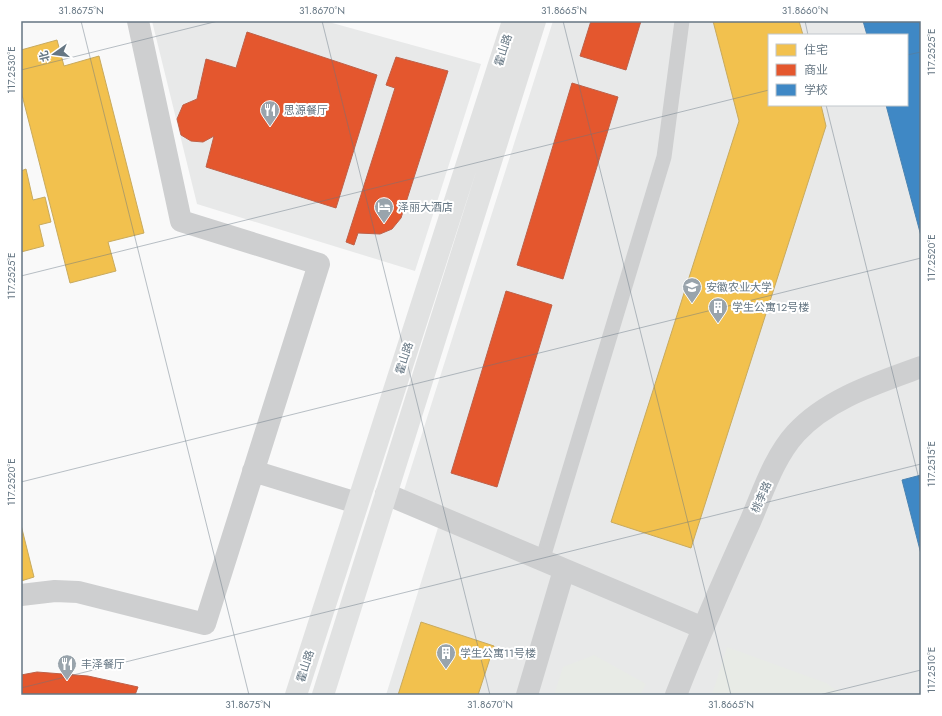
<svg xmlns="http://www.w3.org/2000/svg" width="942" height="716" font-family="Jost,'Noto Sans SC',sans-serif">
  <rect width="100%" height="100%" fill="#f9f9f9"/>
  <!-- built -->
  <path fill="#e8e9e9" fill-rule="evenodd" d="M 152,21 L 325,21 L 481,64 L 415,271 L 197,204 Z
    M 553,21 L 921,21 L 921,695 L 386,695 L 441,518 L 400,503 ZM 769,35 L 907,35 L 907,105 L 769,105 Z"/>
  <!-- green -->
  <path fill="#e8ebe6" d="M 727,647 L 826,683 L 843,695 L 712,695 Z
    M 594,655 L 646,684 L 640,695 L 554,695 L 563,667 Z"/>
  <!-- homes -->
  <path fill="#f2c14e" stroke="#c8aa5e" d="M 713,21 L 799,21 L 803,35 L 769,35 L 769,105 L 821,105 L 826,126 L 691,548 L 611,522 L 739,121 Z
    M 57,40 L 64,66 L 99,56 L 144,233 L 108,242 L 116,271 L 70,283 L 21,91 L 21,50 Z
    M 26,169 L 33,200 L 45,197 L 51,222 L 39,225 L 44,246 L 21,252 L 21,171 Z
    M 21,525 L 34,577 L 21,581 Z
    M 421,622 L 494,646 L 478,695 L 398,695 Z"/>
  <!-- shops -->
  <path fill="#e4572e" stroke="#be6048" d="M 591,21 L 641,21 L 626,70 L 580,56 Z
    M 247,32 L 377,75 L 336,208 L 206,167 L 214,136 L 203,142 L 191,141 L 181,135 L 177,119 L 183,105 L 197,99 L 206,59 L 236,68 Z
    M 396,57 L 448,71 L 401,218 L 392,229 L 380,234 L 358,233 L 354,245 L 346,242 L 395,88 L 386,85 Z
    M 572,83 L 618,97 L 563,279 L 517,265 Z
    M 506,291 L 552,305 L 497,487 L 451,473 Z
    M 37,672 L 88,676 L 138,687 L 135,695 L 21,695 L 21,675 Z"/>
  <!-- schools -->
  <path fill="#3f88c5" stroke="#4a83b1" d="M 863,21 L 921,21 L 921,236 L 886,105 L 907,105 L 907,35 L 867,35 Z
    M 921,475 L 921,554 L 902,480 Z"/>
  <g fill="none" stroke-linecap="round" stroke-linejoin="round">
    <!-- lane -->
    <path stroke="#cecfd0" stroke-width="15" d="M 542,561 L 664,157 L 682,21"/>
    <!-- street -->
    <path stroke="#cecfd0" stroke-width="22" d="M 253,471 L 357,503
      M 386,494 L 703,628
      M 21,595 L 55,591 L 78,592 L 205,624 L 319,264 L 181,221 L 138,21
      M 527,695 L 564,570
      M 676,695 C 699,636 724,579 750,522 C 763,492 774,457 796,433 C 828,398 878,383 921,367"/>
    <!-- secondary -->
    <path stroke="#e1e2e2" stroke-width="22" d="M 296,695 L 513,21
      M 323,695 L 535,21"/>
  </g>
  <!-- ticks -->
  <path fill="none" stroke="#657683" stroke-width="1" stroke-opacity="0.45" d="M 81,21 L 249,695M 322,21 L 490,695M 563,21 L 731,695M 805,21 L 808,35M 907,55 L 921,52M 21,70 L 218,21M 826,105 L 921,487M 21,276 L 769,90M 21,482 L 921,258M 21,688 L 921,464M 819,695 L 921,670"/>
  <!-- icons -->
  <defs>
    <symbol id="restaurant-pin" viewBox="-11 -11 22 30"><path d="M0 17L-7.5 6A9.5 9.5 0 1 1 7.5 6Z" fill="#99a4ac" stroke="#fff"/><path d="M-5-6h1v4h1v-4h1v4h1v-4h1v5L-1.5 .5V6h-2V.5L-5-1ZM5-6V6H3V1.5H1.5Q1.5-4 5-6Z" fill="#fff"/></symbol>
    <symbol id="hotel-pin" viewBox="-11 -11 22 30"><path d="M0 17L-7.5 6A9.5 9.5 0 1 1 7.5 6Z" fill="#99a4ac" stroke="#fff"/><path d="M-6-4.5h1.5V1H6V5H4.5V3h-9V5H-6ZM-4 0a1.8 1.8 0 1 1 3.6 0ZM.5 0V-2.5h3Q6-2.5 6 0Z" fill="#fff"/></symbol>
    <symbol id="university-pin" viewBox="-11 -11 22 30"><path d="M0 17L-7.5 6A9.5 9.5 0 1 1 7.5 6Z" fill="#99a4ac" stroke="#fff"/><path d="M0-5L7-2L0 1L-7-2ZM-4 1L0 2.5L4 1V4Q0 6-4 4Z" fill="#fff"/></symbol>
    <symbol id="building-pin" viewBox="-11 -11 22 30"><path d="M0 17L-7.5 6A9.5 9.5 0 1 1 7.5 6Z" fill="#99a4ac" stroke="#fff"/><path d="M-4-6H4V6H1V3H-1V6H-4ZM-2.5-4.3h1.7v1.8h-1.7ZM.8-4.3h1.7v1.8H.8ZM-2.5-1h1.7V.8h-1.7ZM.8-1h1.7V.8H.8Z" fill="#fff"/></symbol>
  </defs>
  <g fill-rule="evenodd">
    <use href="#restaurant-pin" x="259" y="99" width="22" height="30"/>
    <use href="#hotel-pin" x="373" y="196" width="22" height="30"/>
    <use href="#university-pin" x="681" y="276" width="22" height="30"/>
    <use href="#building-pin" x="707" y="296" width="22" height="30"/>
    <use href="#building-pin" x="435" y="642" width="22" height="30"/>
    <use href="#restaurant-pin" x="56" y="653" width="22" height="30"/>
  </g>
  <g text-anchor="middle" stroke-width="4" stroke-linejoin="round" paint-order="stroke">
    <!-- street labels -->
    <g font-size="11" fill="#657683" stroke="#fff">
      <text transform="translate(503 50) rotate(-72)" y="4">霍山路</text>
      <text transform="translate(404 358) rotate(-72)" y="4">霍山路</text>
      <text transform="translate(761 497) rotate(-66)" y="4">桃李路</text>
      <text transform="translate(305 666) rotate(-72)" y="4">霍山路</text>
    </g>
    <!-- poi labels -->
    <g font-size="11" fill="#657683" stroke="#fff" text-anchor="start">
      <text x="284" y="114">思源餐厅</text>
      <text x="398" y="211">泽丽大酒店</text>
      <text x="706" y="291">安徽农业大学</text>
      <text x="732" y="311">学生公寓12号楼</text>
      <text x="460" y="657">学生公寓11号楼</text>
      <text x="81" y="668">丰泽餐厅</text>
    </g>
  </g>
  <!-- border -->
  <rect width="942" height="716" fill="none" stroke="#ffffff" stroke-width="44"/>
  <!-- legend -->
  <rect x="768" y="34" width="140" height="72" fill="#ffffff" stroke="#c1c8cd"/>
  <rect x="776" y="44" width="20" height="12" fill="#f2c14e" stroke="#c1c8cd"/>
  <text x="804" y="54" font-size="12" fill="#657683">住宅</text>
  <rect x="776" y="64" width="20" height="12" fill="#e4572e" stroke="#c1c8cd"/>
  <text x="804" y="74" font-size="12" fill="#657683">商业</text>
  <rect x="776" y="84" width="20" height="12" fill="#3f88c5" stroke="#c1c8cd"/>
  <text x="804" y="94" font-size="12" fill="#657683">学校</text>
  <!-- north arrow -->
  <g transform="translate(54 54) rotate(256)" stroke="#ffffff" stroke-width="3" paint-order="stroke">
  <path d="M0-3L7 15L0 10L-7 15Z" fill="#657683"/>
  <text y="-6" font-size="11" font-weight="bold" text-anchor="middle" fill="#657683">北</text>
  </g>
  <rect x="22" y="22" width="898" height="672" fill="none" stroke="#657683" stroke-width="1.5"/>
  <g font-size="10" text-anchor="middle" fill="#657683">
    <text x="81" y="14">31.8675°N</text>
    <text x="322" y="14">31.8670°N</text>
    <text x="564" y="14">31.8665°N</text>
    <text x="805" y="14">31.8660°N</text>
    <text transform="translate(931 52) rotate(-90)" y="4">117.2525°E</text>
    <text transform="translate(11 70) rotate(-90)" y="4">117.2530°E</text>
    <text transform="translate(931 258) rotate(-90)" y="4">117.2520°E</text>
    <text transform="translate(11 276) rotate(-90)" y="4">117.2525°E</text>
    <text transform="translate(931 464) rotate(-90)" y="4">117.2515°E</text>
    <text transform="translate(11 482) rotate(-90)" y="4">117.2520°E</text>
    <text transform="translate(931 670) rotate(-90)" y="4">117.2510°E</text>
    <text x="248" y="708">31.8675°N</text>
    <text x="490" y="708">31.8670°N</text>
    <text x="731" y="708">31.8665°N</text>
  </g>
</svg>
